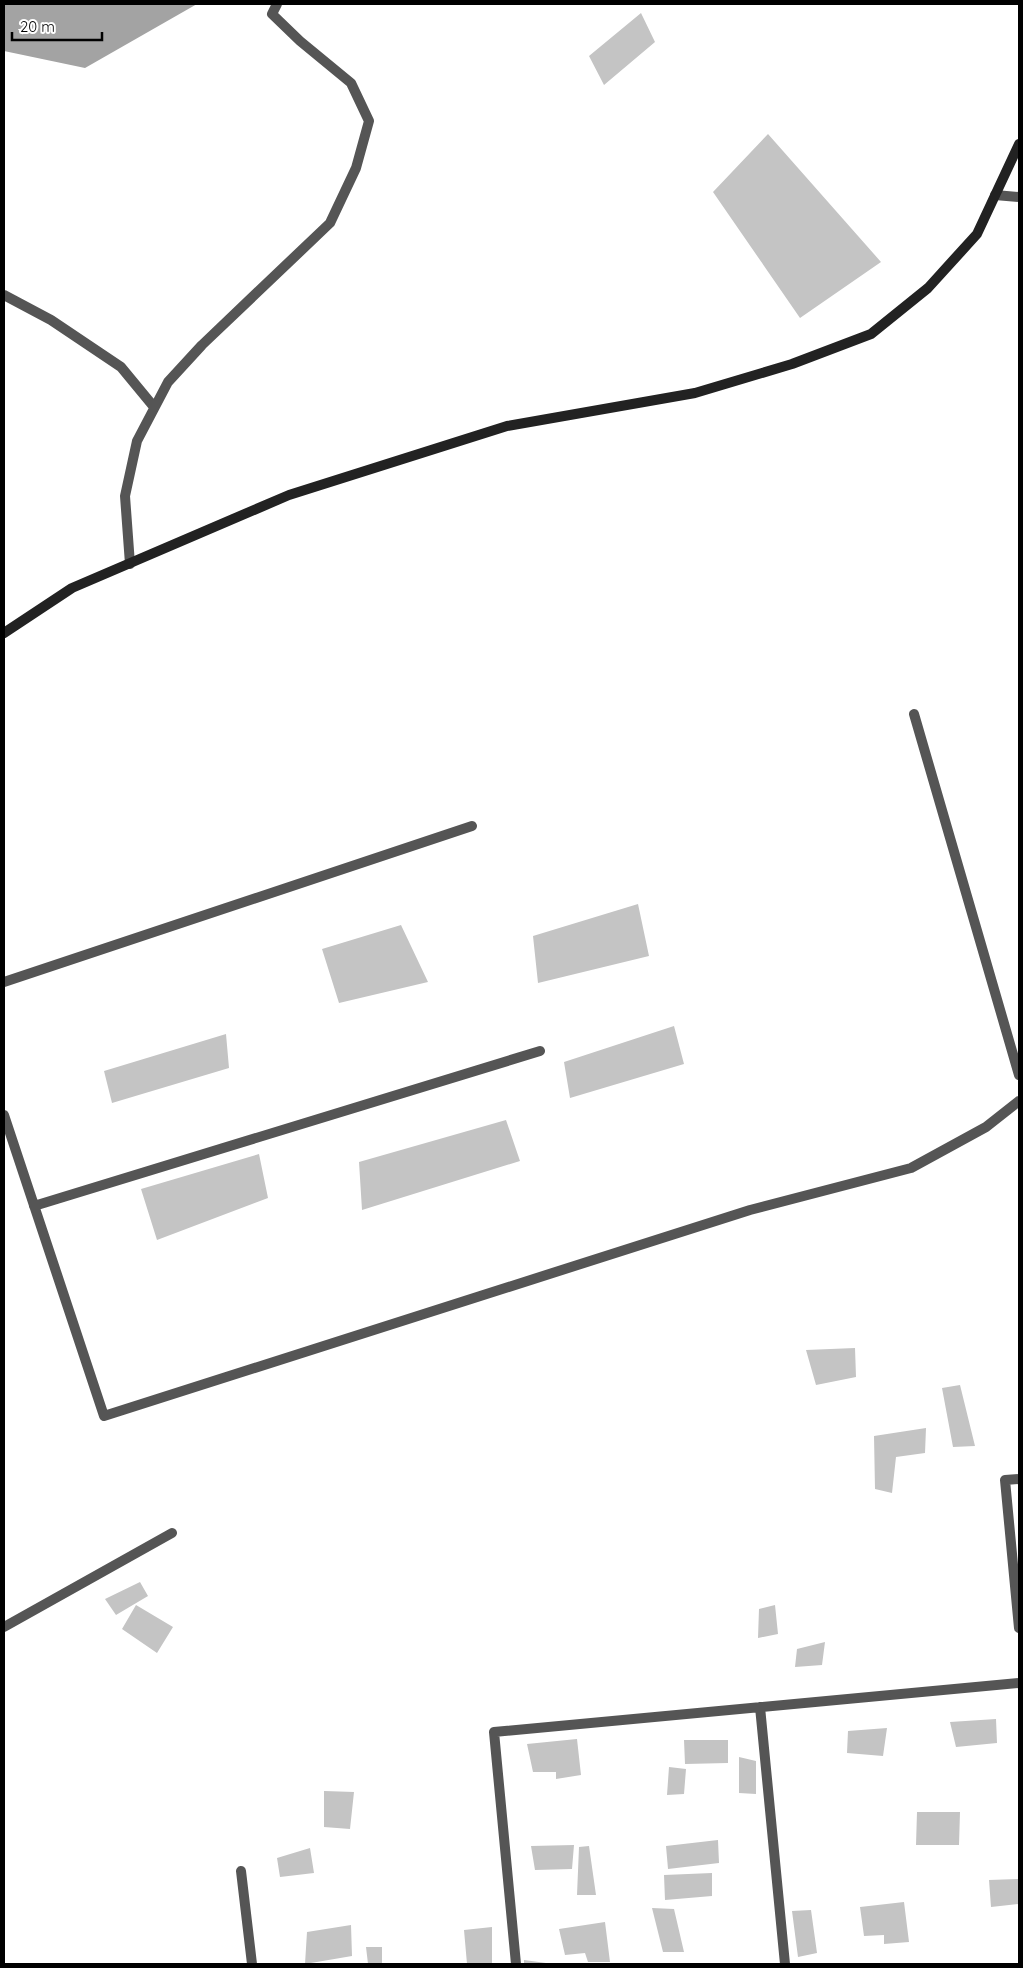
<svg xmlns="http://www.w3.org/2000/svg" width="1023" height="1968" font-family="Quicksand,sans-serif">
  <rect width="100%" height="100%" fill="#fff"/>
  <!-- water -->
  <path fill="#a3a3a3" d="M 4,4 L 197,4 L 85,68 L 4,51 Z"/>
  <!-- building -->
  <path fill="#c4c4c4" d="M 641,13 L 655,42 L 604,85 L 589,56 Z
    M 768,134 L 881,262 L 800,318 L 713,192 Z
    M 638,904 L 649,956 L 538,983 L 533,936 Z
    M 401,925 L 428,982 L 339,1003 L 322,949 Z
    M 674,1026 L 684,1064 L 570,1098 L 564,1062 Z
    M 226,1034 L 229,1068 L 112,1103 L 104,1071 Z
    M 506,1120 L 520,1161 L 362,1210 L 359,1162 Z
    M 259,1154 L 268,1198 L 157,1240 L 141,1189 Z
    M 855,1348 L 856,1377 L 816,1385 L 806,1350 Z
    M 960,1385 L 975,1446 L 953,1447 L 942,1388 Z
    M 926,1428 L 925,1453 L 896,1457 L 892,1493 L 875,1489 L 874,1436 Z
    M 140,1582 L 148,1596 L 116,1615 L 105,1599 Z
    M 136,1605 L 173,1627 L 157,1653 L 122,1629 Z
    M 775,1605 L 778,1634 L 758,1638 L 759,1609 Z
    M 825,1642 L 822,1665 L 795,1667 L 797,1649 Z
    M 996,1719 L 997,1743 L 956,1747 L 950,1722 Z
    M 887,1728 L 883,1756 L 847,1753 L 848,1731 Z
    M 577,1739 L 581,1775 L 556,1779 L 556,1772 L 533,1772 L 527,1744 Z
    M 684,1740 L 728,1740 L 728,1763 L 685,1764 Z
    M 739,1757 L 756,1761 L 756,1794 L 739,1793 Z
    M 669,1767 L 686,1769 L 684,1794 L 667,1795 Z
    M 324,1791 L 354,1792 L 350,1829 L 324,1827 Z
    M 917,1812 L 960,1812 L 959,1845 L 916,1845 Z
    M 718,1840 L 719,1863 L 668,1869 L 666,1846 Z
    M 574,1845 L 572,1869 L 535,1870 L 531,1846 Z
    M 589,1846 L 596,1895 L 577,1895 L 579,1847 Z
    M 310,1848 L 314,1873 L 280,1877 L 277,1858 Z
    M 712,1873 L 712,1896 L 665,1900 L 664,1875 Z
    M 1019,1879 L 1019,1904 L 991,1907 L 989,1880 Z
    M 904,1902 L 909,1942 L 884,1944 L 884,1935 L 864,1936 L 860,1907 Z
    M 652,1908 L 674,1909 L 684,1952 L 663,1952 Z
    M 811,1910 L 817,1953 L 798,1957 L 792,1911 Z
    M 605,1922 L 610,1962 L 588,1962 L 585,1953 L 565,1955 L 559,1929 Z
    M 351,1925 L 352,1956 L 305,1964 L 307,1932 Z
    M 492,1927 L 492,1964 L 467,1964 L 464,1930 Z
    M 366,1947 L 382,1947 L 382,1964 L 368,1964 Z
    M 524,1960 L 546,1963 L 546,1964 L 524,1964 Z"/>
  <g fill="none" stroke-linecap="round" stroke-linejoin="round">
    <!-- street -->
    <path stroke="#555" stroke-width="10" d="M 995,195 L 1019,197
      M 4,295 L 51,320 L 121,367 L 154,407
      M 130,564 L 125,496 L 137,441 L 168,382 L 202,345 L 330,223 L 356,168 L 369,121 L 351,83 L 300,41 L 272,14 L 277,4
      M 914,714 L 1019,1075
      M 4,982 L 472,826
      M 4,1115 L 104,1416 L 750,1210 L 911,1168 L 986,1127 L 1019,1101
      M 34,1206 L 540,1051
      M 1019,1479 L 1005,1480 L 1019,1628
      M 4,1627 L 172,1533
      M 760,1707 L 785,1964
      M 241,1871 L 252,1964
      M 516,1964 L 494,1732 L 1019,1683"/>
    <!-- secondary -->
    <path stroke="#222" stroke-width="10" d="M 4,633 L 72,588 L 289,495 L 507,426 L 695,393 L 792,364 L 871,334 L 928,288 L 977,234 L 1019,144"/>
  </g>
  <!-- border -->
  <rect width="1023" height="1968" fill="none" stroke="#000000" stroke-width="10"/>
  <!-- scale -->
  <path d="M12 32v8h90v-8" fill="none" stroke="#000000" stroke-width="2.5"/>
  <text x="20" y="32" font-size="15" fill="#000000" stroke="#ffffff" stroke-width="4" paint-order="stroke">20 m</text>
</svg>
